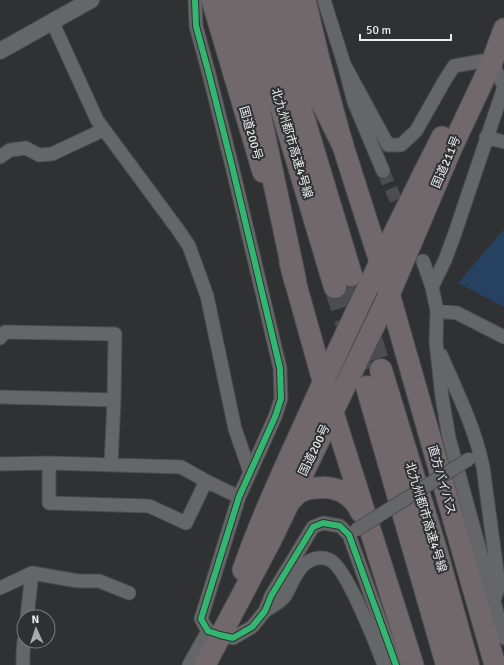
<svg xmlns="http://www.w3.org/2000/svg" width="504" height="665" font-family="Signika,'Noto Sans JP',sans-serif">
  <rect width="100%" height="100%" fill="#2f3132"/>
  <!-- green -->
  <path fill="#274161" d="M 504,229 L 504,307 L 458,283 Z"/>
  <g fill="none" stroke-linecap="round" stroke-linejoin="round">
    <!-- minor-tunnel -->
    <path stroke="#4b4d4e" stroke-width="13" stroke-dasharray="13 6" stroke-linecap="butt" d="M 383,171 L 404,218"/>
    <!-- motorway-tunnel -->
    <path stroke="#4b4d4e" stroke-width="22" stroke-dasharray="22 11" stroke-linecap="butt" d="M 351,275 L 381,370
      M 335,287 L 367,387"/>
    <defs>
      <path id="minor" d="M 195,0 L 196,26 L 209,74 L 232,166 L 280,368 L 281,399 L 275,417 L 239,497 L 201,619 L 208,631 L 220,635 L 233,638 L 252,627 L 265,611 L 271,596 L 313,527 L 323,523 L 340,526 L 349,535 L 396,665
        M 324,0 L 344,64 L 354,102 L 383,171
        M 52,21 L 97,120 L 179,231 L 189,246 L 207,296 L 235,429 L 250,472
        M 344,64 L 388,145 L 401,145 L 416,131 L 445,80 L 454,66 L 482,61
        M 486,137 L 504,142
        M 0,157 L 10,150 L 26,148 L 39,155 L 52,154 L 103,130
        M 423,261 L 432,287 L 437,311 L 436,342 L 442,397 L 449,438 L 504,638
        M 432,287 L 445,260 L 454,236 L 504,87 L 492,62
        M 437,311 L 457,313 L 504,337
        M 0,338 L 5,332 L 115,334 L 114,400 L 111,465
        M 441,355 C 457,392 475,428 483,467 L 499,586 L 494,600
        M 0,397 L 114,400
        M 49,463 L 49,503 L 149,506 L 186,523 L 206,481
        M 0,464 L 49,463 L 181,467 L 206,481 L 239,497
        M 0,588 L 32,573 L 78,581 L 99,581 L 129,593
        M 265,611 C 271,607 281,602 285,596 C 292,585 295,571 306,563 C 313,558 322,556 330,560 C 346,567 377,646 384,665
        M 27,617 L 32,573
        M 23,665 L 23,654 L 24,641
        M 189,665 L 208,631"/>
      <path id="tertiary" d="M 0,51 L 91,0"/>
      <path id="trunk" d="M 212,0 L 263,172
        M 305,0 L 319,59 L 342,143 L 380,262 L 495,665
        M 290,263 L 323,381 L 413,665
        M 288,503 C 292,500 296,494 300,492 C 304,490 310,488 315,488 C 336,485 352,493 361,512
        M 243,570 C 259,524 279,480 299,436 C 344,335 392,236 442,137
        M 205,665 L 271,540 L 389,295 L 452,147 L 492,62 L 504,29"/>
      <path id="motorway" d="M 229,0 L 255,92 L 295,280
        M 249,0 L 335,287
        M 268,0 L 351,275
        M 288,0 L 304,59 L 314,86 L 342,143
        M 381,370 L 436,550 L 468,665
        M 367,387 L 447,665"/>
    </defs>
    <!-- minor casing -->
    <use href="#minor" stroke="#4a4c4d" stroke-width="15"/>
    <!-- tertiary casing -->
    <use href="#tertiary" stroke="#4a4c4d" stroke-width="18"/>
    <!-- trunk casing -->
    <use href="#trunk" stroke="#4a4c4d" stroke-width="23"/>
    <!-- motorway casing -->
    <use href="#motorway" stroke="#4a4c4d" stroke-width="24"/>
    <!-- minor -->
    <use href="#minor" stroke="#656667" stroke-width="13"/>
    <!-- tertiary -->
    <use href="#tertiary" stroke="#656667" stroke-width="16"/>
    <!-- trunk -->
    <use href="#trunk" stroke="#70686b" stroke-width="21"/>
    <!-- motorway -->
    <use href="#motorway" stroke="#70686a" stroke-width="22"/>
    <defs>
      <path id="minor-bridge" d="M 356,530 L 469,459"/>
    </defs>
    <!-- minor-bridge casing -->
    <use href="#minor-bridge" stroke="#4a4c4d" stroke-width="15" stroke-linecap="butt"/>
    <!-- minor-bridge -->
    <use href="#minor-bridge" stroke="#656667" stroke-width="13"/>
    <defs>
      <path id="cycleway" d="M 195,0 L 196,26 L 209,74 L 232,166 L 280,368 L 281,399 L 275,417 L 239,497 L 201,619 L 208,631 L 220,635 L 233,638 L 252,627 L 265,611 L 271,596 L 313,527 L 323,523 L 340,526 L 349,535 L 396,665"/>
    </defs>
    <!-- cycleway casing -->
    <use href="#cycleway" stroke="#2e3133" stroke-width="8"/>
    <!-- cycleway -->
    <use href="#cycleway" stroke="#33b770" stroke-width="6"/>
  </g>
  <g text-anchor="middle" stroke-width="4" stroke-linejoin="round" paint-order="stroke">
    <!-- street labels -->
    <g font-size="12" fill="#eaebed" stroke="#2e3133">
      <text transform="translate(251 133) rotate(74)" y="4">国道200号</text>
      <text transform="translate(292 143) rotate(73)" y="4">北九州都市高速4号線</text>
      <text transform="translate(446 162) rotate(-67)" y="4">国道211号</text>
      <text transform="translate(314 450) rotate(-64)" y="4">国道200号</text>
      <text transform="translate(442 480) rotate(74)" y="4">直方バイパス</text>
      <text transform="translate(426 517) rotate(73)" y="4">北九州都市高速4号線</text>
    </g>
  </g>
  <!-- north arrow -->
  <g transform="translate(36 629) rotate(357)"><circle r="19" fill="#2e3133" stroke="#797b7d"/>
  <path d="M0-3L7 15L0 10L-7 15Z" fill="#a9aaac"/>
  <text y="-6" font-size="11" font-weight="bold" text-anchor="middle" fill="#eaebed">N</text>
  </g>
  <!-- scale -->
  <path d="M360 34v6h91v-6" fill="none" stroke="#eaebed" stroke-width="2"/>
  <text x="366" y="34" font-size="12" fill="#eaebed" stroke="#2e3133" stroke-width="3" paint-order="stroke">50 m</text>
</svg>
